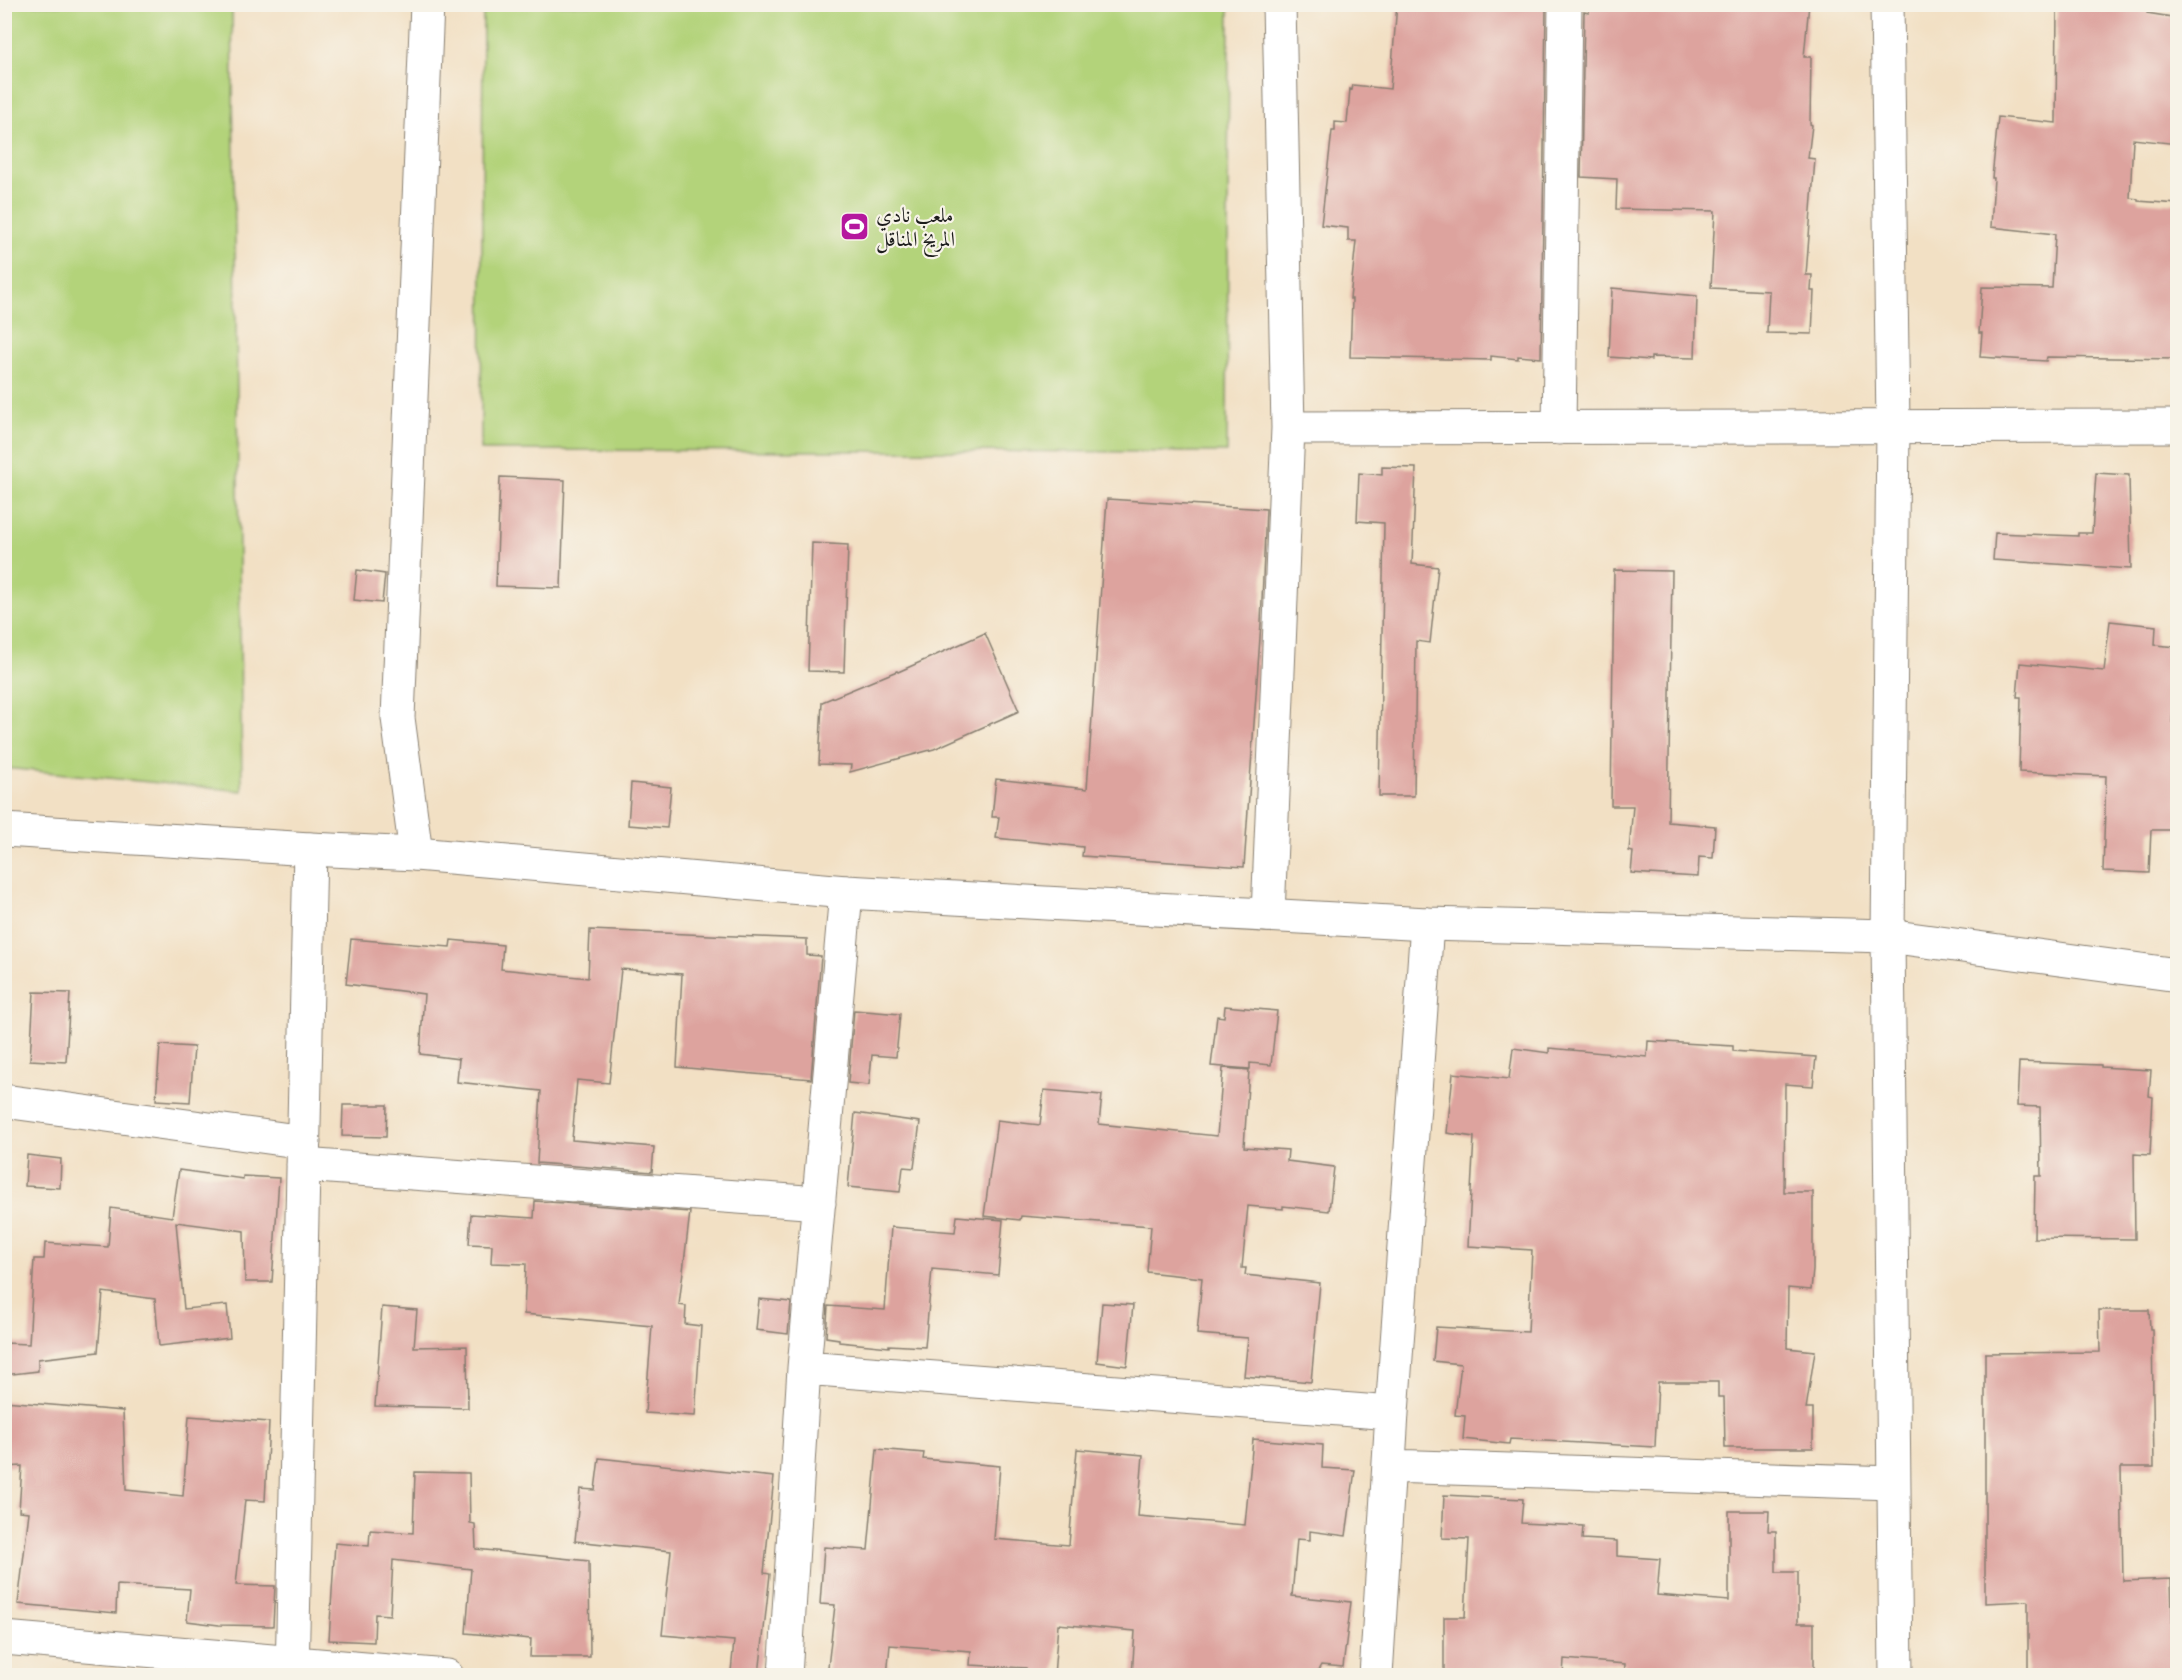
<svg xmlns="http://www.w3.org/2000/svg" width="2182" height="1680" font-family="'IM FELL DW Pica',Amiri,serif">
  <rect width="100%" height="100%" fill="#f7f3e8"/>
  <filter id="ink" filterUnits="userSpaceOnUse"><feTurbulence type="fractalNoise" baseFrequency=".0167" numOctaves="2"/><feDisplacementMap in="SourceGraphic" scale="12" xChannelSelector="R" yChannelSelector="G"/><feConvolveMatrix kernelMatrix="1 2 1 2 8 2 1 2 1" color-interpolation-filters="sRGB"/></filter>
  <filter id="wash" filterUnits="userSpaceOnUse"><feTurbulence type="fractalNoise" baseFrequency=".008" numOctaves="4" result="noise"/><feDisplacementMap in="SourceGraphic" scale="24" xChannelSelector="R" yChannelSelector="G"/><feGaussianBlur stdDeviation="1.35" result="paint"/><feColorMatrix in="noise" values="0 0 0 0 0 0 0 0 0 0 0 0 0 0 0 0 0 1.4 0 .05"/><feComposite in="paint" operator="in"/></filter>
  <g filter="url(#wash)">
    <rect width="100%" height="100%" fill="#f2e0c4"/>
    <!-- green -->
    <path fill="#b3d37a" stroke="#68784b" stroke-width="1.5" d="M 4,5 L 232,5 L 242,791 L 5,768 Z
      M 483,5 L 1229,5 L 1227,452 L 481,450 Z"/>
    <g id="blocks">
      <!-- building -->
      <path fill="#dda39e" d="M 1397,4 L 1528,4 L 1528,6 L 1546,8 L 1541,358 L 1518,356 L 1518,359 L 1491,356 L 1491,360 L 1350,357 L 1352,299 L 1350,299 L 1356,241 L 1348,241 L 1348,228 L 1321,225 L 1332,131 L 1335,131 L 1335,122 L 1347,123 L 1350,89 L 1352,90 L 1353,85 L 1390,89 Z
        M 1589,4 L 1737,4 L 1768,8 L 1769,4 L 1809,4 L 1804,57 L 1811,57 L 1810,124 L 1812,125 L 1808,158 L 1815,159 L 1806,275 L 1812,275 L 1811,291 L 1814,291 L 1812,334 L 1767,333 L 1769,291 L 1711,288 L 1715,211 L 1616,209 L 1617,179 L 1581,177 L 1584,12 L 1589,13 Z
        M 2057,4 L 2102,4 L 2147,8 L 2147,13 L 2178,18 L 2178,144 L 2133,139 L 2130,198 L 2138,199 L 2138,201 L 2178,204 L 2177,359 L 2047,357 L 2046,361 L 1980,357 L 1982,333 L 1979,333 L 1982,287 L 2052,288 L 2055,234 L 1991,227 L 1994,178 L 1992,178 L 1998,117 L 2056,123 Z
        M 1612,288 L 1697,296 L 1695,358 L 1651,357 L 1651,360 L 1609,357 Z
        M 1382,467 L 1416,468 L 1412,564 L 1438,567 L 1430,643 L 1416,641 L 1414,796 L 1379,796 L 1384,523 L 1357,521 L 1359,473 L 1382,475 Z
        M 2096,473 L 2129,475 L 2131,569 L 1993,560 L 1995,533 L 2078,536 L 2078,533 L 2092,533 Z
        M 500,477 L 565,480 L 561,588 L 496,586 Z
        M 1107,499 L 1266,509 L 1261,623 L 1244,867 L 1082,856 L 1083,847 L 996,838 L 999,817 L 992,817 L 996,779 L 1087,789 Z
        M 812,543 L 848,545 L 844,672 L 808,671 Z
        M 357,570 L 385,574 L 382,603 L 354,600 Z
        M 1614,570 L 1672,571 L 1668,822 L 1715,826 L 1713,858 L 1699,857 L 1698,877 L 1631,873 L 1633,852 L 1629,851 L 1633,806 L 1611,806 Z
        M 2110,621 L 2156,626 L 2155,645 L 2178,647 L 2172,722 L 2178,722 L 2178,830 L 2151,830 L 2149,873 L 2103,871 L 2106,776 L 2019,772 L 2021,697 L 2017,697 L 2020,663 L 2104,671 Z
        M 985,633 L 1019,711 L 934,749 L 850,772 L 851,765 L 819,764 L 822,702 L 897,671 L 898,672 Z
        M 631,783 L 671,787 L 667,828 L 628,825 Z
        M 590,930 L 807,939 L 807,955 L 821,956 L 811,1079 L 677,1067 L 682,974 L 621,969 L 609,1083 L 577,1080 L 572,1140 L 654,1147 L 652,1172 L 537,1163 L 541,1091 L 457,1082 L 459,1059 L 420,1054 L 424,994 L 346,984 L 351,939 L 450,947 L 451,940 L 503,945 L 501,969 L 588,978 Z
        M 34,992 L 70,993 L 66,1062 L 30,1060 Z
        M 1225,1006 L 1277,1011 L 1271,1065 L 1250,1063 L 1250,1069 L 1211,1066 L 1217,1016 L 1224,1017 Z
        M 854,1010 L 900,1014 L 896,1057 L 872,1055 L 869,1085 L 848,1083 Z
        M 1648,1041 L 1733,1046 L 1733,1051 L 1816,1057 L 1813,1086 L 1785,1084 L 1784,1192 L 1813,1192 L 1813,1270 L 1811,1290 L 1788,1288 L 1787,1348 L 1815,1351 L 1806,1409 L 1813,1409 L 1813,1448 L 1725,1448 L 1724,1397 L 1718,1397 L 1718,1382 L 1658,1382 L 1655,1447 L 1510,1439 L 1509,1444 L 1463,1439 L 1465,1416 L 1455,1415 L 1461,1364 L 1433,1361 L 1436,1327 L 1528,1332 L 1532,1250 L 1468,1246 L 1474,1137 L 1447,1133 L 1453,1073 L 1509,1079 L 1513,1048 L 1549,1053 L 1549,1048 L 1647,1057 Z
        M 160,1045 L 194,1047 L 190,1102 L 156,1100 Z
        M 2019,1062 L 2101,1065 L 2101,1067 L 2151,1070 L 2149,1096 L 2153,1097 L 2150,1155 L 2134,1154 L 2135,1239 L 2034,1238 L 2035,1176 L 2041,1176 L 2040,1107 L 2017,1106 Z
        M 1223,1068 L 1249,1070 L 1244,1147 L 1288,1150 L 1287,1161 L 1334,1167 L 1329,1211 L 1283,1206 L 1283,1209 L 1248,1206 L 1242,1268 L 1246,1268 L 1245,1275 L 1320,1283 L 1311,1382 L 1244,1376 L 1248,1338 L 1197,1334 L 1202,1278 L 1147,1272 L 1151,1226 L 1021,1216 L 1020,1220 L 984,1216 L 997,1120 L 1040,1125 L 1044,1090 L 1102,1095 L 1099,1124 L 1217,1136 Z
        M 343,1105 L 387,1105 L 386,1137 L 342,1136 Z
        M 855,1113 L 920,1122 L 914,1168 L 903,1167 L 900,1192 L 848,1187 Z
        M 27,1155 L 61,1159 L 60,1188 L 25,1186 Z
        M 179,1170 L 243,1179 L 243,1176 L 279,1178 L 272,1282 L 245,1282 L 244,1231 L 176,1222 L 184,1309 L 227,1305 L 230,1338 L 159,1346 L 155,1299 L 103,1292 L 98,1352 L 38,1359 L 38,1371 L 4,1375 L 4,1343 L 29,1344 L 34,1259 L 44,1259 L 45,1243 L 108,1247 L 111,1208 L 172,1217 Z
        M 535,1201 L 690,1212 L 679,1305 L 686,1306 L 685,1324 L 701,1326 L 695,1416 L 645,1413 L 652,1326 L 524,1314 L 526,1264 L 491,1263 L 492,1245 L 469,1244 L 471,1214 L 534,1218 Z
        M 957,1216 L 1003,1220 L 998,1275 L 932,1269 L 925,1347 L 889,1345 L 889,1347 L 839,1342 L 839,1339 L 826,1337 L 828,1306 L 885,1310 L 891,1227 L 955,1232 Z
        M 759,1299 L 791,1302 L 788,1334 L 756,1330 Z
        M 1102,1303 L 1133,1305 L 1127,1366 L 1097,1362 Z
        M 382,1307 L 417,1310 L 414,1347 L 467,1346 L 468,1408 L 375,1406 Z
        M 2099,1310 L 2149,1310 L 2150,1329 L 2152,1329 L 2154,1467 L 2121,1467 L 2123,1581 L 2171,1579 L 2174,1676 L 2028,1676 L 2028,1601 L 1985,1603 L 1985,1353 L 2100,1352 Z
        M 4,1401 L 123,1411 L 126,1490 L 183,1496 L 189,1416 L 269,1422 L 265,1501 L 245,1500 L 236,1585 L 275,1586 L 273,1626 L 219,1625 L 187,1621 L 190,1589 L 117,1585 L 116,1613 L 18,1604 L 29,1512 L 19,1511 L 22,1466 L 4,1467 Z
        M 1253,1439 L 1323,1445 L 1322,1468 L 1355,1470 L 1346,1536 L 1310,1531 L 1310,1540 L 1297,1539 L 1292,1596 L 1351,1602 L 1343,1667 L 1321,1665 L 1317,1672 L 1287,1673 L 1287,1676 L 1132,1676 L 1135,1631 L 1058,1624 L 1054,1676 L 1025,1676 L 1026,1668 L 970,1665 L 971,1651 L 890,1645 L 887,1676 L 827,1676 L 835,1605 L 820,1604 L 824,1547 L 868,1550 L 877,1449 L 924,1453 L 923,1459 L 1000,1466 L 994,1539 L 1069,1545 L 1077,1449 L 1143,1455 L 1138,1516 L 1245,1525 Z
        M 599,1458 L 774,1477 L 764,1573 L 770,1574 L 759,1675 L 731,1672 L 734,1641 L 662,1635 L 671,1551 L 575,1541 L 580,1489 L 595,1490 Z
        M 415,1472 L 469,1473 L 470,1523 L 475,1524 L 476,1549 L 589,1561 L 590,1657 L 530,1657 L 531,1639 L 466,1633 L 471,1569 L 393,1560 L 390,1615 L 375,1614 L 374,1642 L 329,1640 L 335,1543 L 369,1546 L 370,1530 L 413,1533 Z
        M 1444,1495 L 1523,1499 L 1521,1523 L 1583,1526 L 1582,1539 L 1617,1541 L 1617,1556 L 1660,1559 L 1657,1595 L 1729,1601 L 1729,1511 L 1769,1511 L 1768,1531 L 1776,1531 L 1776,1572 L 1798,1572 L 1798,1623 L 1814,1623 L 1814,1673 L 1724,1676 L 1724,1673 L 1666,1669 L 1666,1676 L 1624,1676 L 1625,1664 L 1564,1659 L 1563,1676 L 1444,1676 L 1444,1617 L 1465,1617 L 1469,1539 L 1442,1538 Z"/>
    </g>
  </g>
  <g filter="url(#ink)">
    <use href="#blocks" fill-opacity="0" stroke="#877e70" stroke-width="1.5"/>
    <g fill="none" stroke-linecap="round" stroke-linejoin="round">
      <defs>
        <path id="minor" d="M 1288,428 L 2178,426
          M 1559,428 L 1565,4
          M 416,854 L 398,718 L 427,4
          M 1268,915 L 1288,428 L 1279,4
          M 1888,936 L 2178,975
          M 4,1101 L 304,1142
          M 303,1165 L 819,1203
          M 804,1368 L 1392,1413
          M 1389,1466 L 1893,1483
          M 4,1638 L 447,1676
          M 292,1676 L 310,849
          M 785,1676 L 804,1368 L 846,892
          M 1376,1676 L 1392,1413 L 1427,924"/>
        <path id="tertiary" d="M 1887,4 L 1893,425 L 1888,936 L 1896,1676
          M 4,830 L 310,849 L 416,854 L 846,892 L 1427,924 L 1888,936"/>
      </defs>
      <!-- minor casing -->
      <use href="#minor" stroke="#877e70" stroke-width="35"/>
      <!-- tertiary casing -->
      <use href="#tertiary" stroke="#877e70" stroke-width="35"/>
      <!-- minor -->
      <use href="#minor" stroke="#fff" stroke-width="33"/>
      <!-- tertiary -->
      <use href="#tertiary" stroke="#fff" stroke-width="33"/>
    </g>
  </g>
  <!-- icons -->
  <defs>
    <symbol id="stadium-square" viewBox="-11 -11 22 22"><rect x="-9" y="-9" width="18" height="18" rx="4" fill="#b5179e" stroke="#f7f3e8"/><path d="M0-5a6.5 5 0 1 0 0 10a6.5 5 0 1 0 0-10ZM-3.5-1.8h7v3.6h-7Z" fill="#fff"/></symbol>
  </defs>
  <g fill-rule="evenodd">
    <use href="#stadium-square" x="838" y="210" width="33" height="33"/>
  </g>
  <g text-anchor="middle" stroke-width="4.5" stroke-linejoin="round" paint-order="stroke">
    <!-- poi labels -->
    <g font-size="21" fill="#1c1c1c" stroke="#f7f3e8" text-anchor="start">
      <text x="876" y="222">ملعب نادي<tspan x="876" dy="24">المريخ المناقل</tspan></text>
    </g>
  </g>
  <!-- margin -->
  <rect width="2182" height="1680" fill="none" stroke="#f7f3e8" stroke-width="24"/>
</svg>
